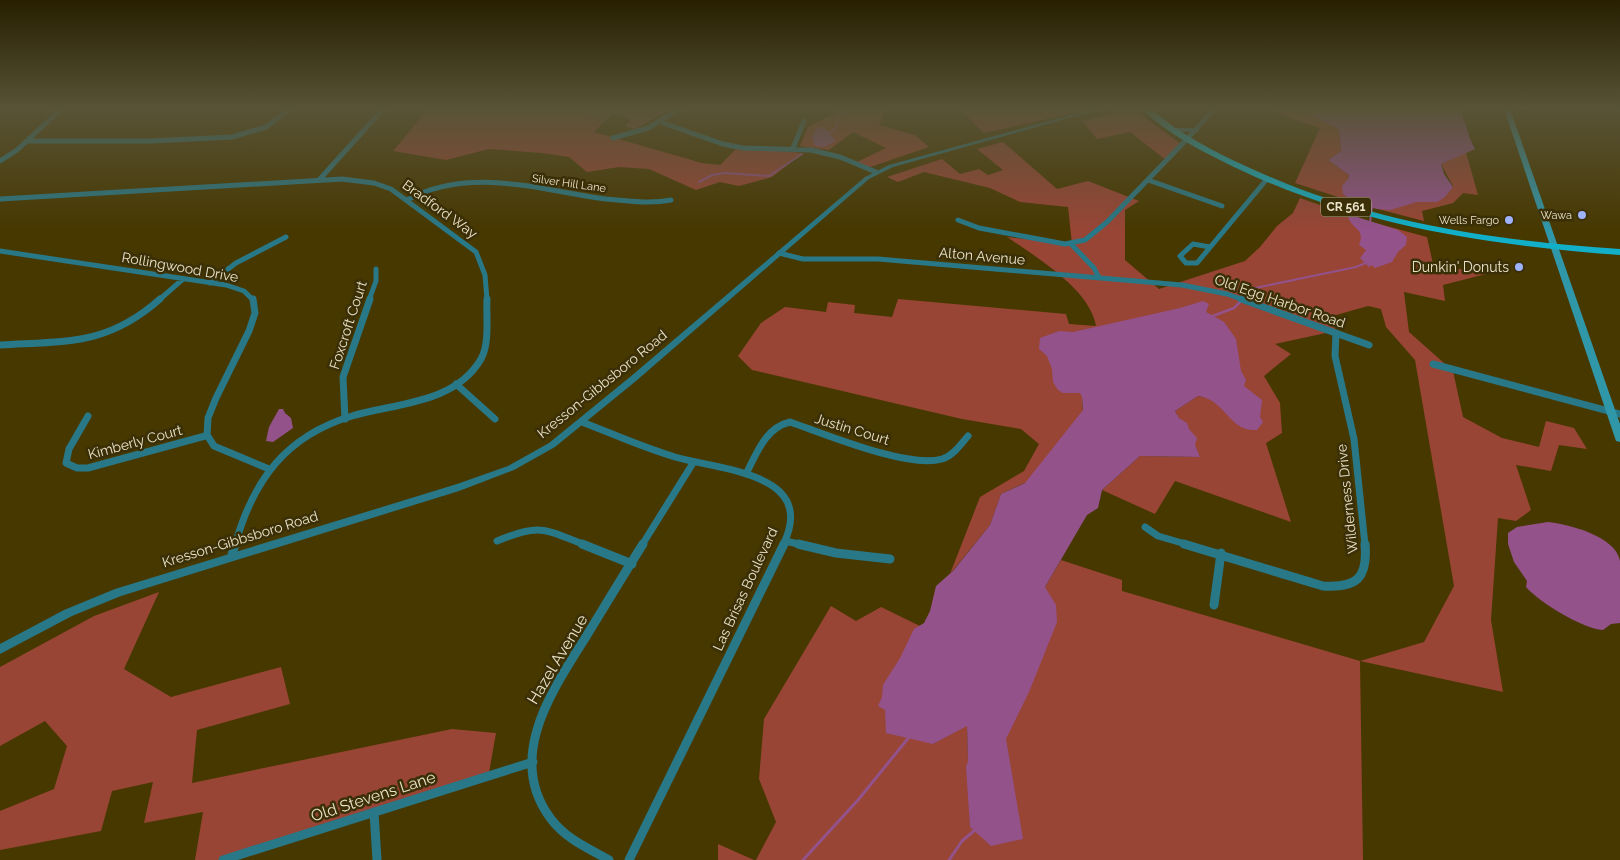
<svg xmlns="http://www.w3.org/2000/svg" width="1620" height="860" font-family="Raleway,sans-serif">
  <rect width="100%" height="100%" fill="#473800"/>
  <!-- green -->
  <path fill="#855147" d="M 575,109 L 665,109 L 669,110 L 635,129 L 625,126 L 632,119 L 612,114 L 603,123 L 575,112 Z"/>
  <!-- forest -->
  <path fill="#984535" d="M 428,109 L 575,109 L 575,112 L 603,123 L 594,132 L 702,163 L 720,165 L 737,148 L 803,153 L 772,177 L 739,186 L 720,182 L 696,190 L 649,169 L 619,167 L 587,172 L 569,157 L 542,153 L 489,149 L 446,160 L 393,151 Z
    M 844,109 L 886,109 L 879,125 L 915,135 L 929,147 L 867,168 L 855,163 L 886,148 L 853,132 L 829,150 L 800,146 L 808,127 Z
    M 959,109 L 1087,109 L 1087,110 L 984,133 Z
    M 1128,109 L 1133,109 L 1181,144 L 1166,160 L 1130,132 L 1097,139 L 1082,121 Z
    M 1278,109 L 1319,109 L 1310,115 L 1339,129 L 1341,151 L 1328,160 L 1349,175 L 1343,194 L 1375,209 L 1295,183 L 1320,128 L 1278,114 Z
    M 1003,142 L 1057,189 L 1088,181 L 1139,201 L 1125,210 L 1125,260 L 1159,289 L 1245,261 L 1260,247 L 1277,226 L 1293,213 L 1300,198 L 1353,217 L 1427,237 L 1433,264 L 1486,274 L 1443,285 L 1445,301 L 1404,292 L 1409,332 L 1453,371 L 1463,417 L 1502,438 L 1539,447 L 1546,421 L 1574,428 L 1587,449 L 1559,445 L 1551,471 L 1516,465 L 1531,510 L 1516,521 L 1498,518 L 1491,620 L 1503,692 L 1360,661 L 1363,860 L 756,860 L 776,822 L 759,779 L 764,719 L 831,606 L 856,621 L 881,607 L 922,627 L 933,744 L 967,725 L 970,827 L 1005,732 L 1045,587 L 1061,560 L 1122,580 L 1122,591 L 1360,661 L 1424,642 L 1454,586 L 1415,360 L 1386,327 L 1381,309 L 1368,306 L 1336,315 L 1335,331 L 1275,344 L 1291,354 L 1264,376 L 1280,403 L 1282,433 L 1266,443 L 1291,522 L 1175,481 L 1155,514 L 1102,490 L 1140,456 L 1200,457 L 1175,411 L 1198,396 L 1213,399 L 1244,386 L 1082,393 L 1083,416 L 1031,480 L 1001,494 L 990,525 L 950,574 L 980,497 L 1024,471 L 1039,444 L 1021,429 L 962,419 L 752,370 L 738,356 L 761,323 L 785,307 L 826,312 L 828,302 L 855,305 L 854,313 L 892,317 L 898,299 L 1066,314 L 1069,324 L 1096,326 C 1090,289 1036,257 1007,237 L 1072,244 L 1068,207 L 1020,202 L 990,188 L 924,172 L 898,182 L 887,177 L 942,159 L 960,174 L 979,169 L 988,175 L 1003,170 L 977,149 Z
    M 1466,152 L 1478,195 L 1463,193 L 1453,203 L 1422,211 L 1424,221 L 1378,209 L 1445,197 L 1453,186 L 1441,164 Z
    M 159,592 L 124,669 L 171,697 L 281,667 L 290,704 L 197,730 L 192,783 L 452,729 L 496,733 L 489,773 L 219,860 L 195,860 L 203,812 L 144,823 L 153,782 L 112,791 L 101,831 L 0,850 L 0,811 L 54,789 L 67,746 L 45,721 L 0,746 L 0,667 L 94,616 Z
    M 718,844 L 754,860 L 718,860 Z"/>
  <!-- water -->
  <path fill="#93528a" d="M 1320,109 L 1459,109 C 1467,122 1467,136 1475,149 L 1441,164 L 1444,174 L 1453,187 L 1445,197 L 1437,202 L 1417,202 L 1390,210 L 1377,209 L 1355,203 L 1343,194 L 1342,186 L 1348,179 L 1349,175 L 1328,160 L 1341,151 L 1339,129 L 1309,115 Z
    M 823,127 L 836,141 L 824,147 L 815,146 L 812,136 L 817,128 Z
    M 1348,216 L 1354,216 L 1398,230 L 1407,237 L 1406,245 L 1398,252 L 1392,262 L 1375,268 L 1372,265 L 1369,267 L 1360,258 L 1366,250 L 1359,245 C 1366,227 1351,230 1348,216 Z
    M 1203,301 L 1209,304 L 1206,312 L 1224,322 L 1236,339 L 1241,371 L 1246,380 L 1244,386 L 1262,400 L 1260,417 L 1263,422 L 1257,430 C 1228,432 1227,400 1198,396 L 1175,411 L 1179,418 L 1187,423 L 1189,429 L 1197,438 L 1195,445 L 1200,457 L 1140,456 L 1102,490 L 1098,508 L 1087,515 L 1045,587 L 1056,605 L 1057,622 L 1029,692 L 1006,739 L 1023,839 L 991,846 L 970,827 L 966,767 L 968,761 L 967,726 L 933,744 L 886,733 L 885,710 L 878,706 L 882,697 L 883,685 L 900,658 L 914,629 L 924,623 L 930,611 L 936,586 L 953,571 L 990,525 L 1001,494 L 1025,483 L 1083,410 L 1082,397 L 1080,393 L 1063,393 L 1058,390 L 1053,382 L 1052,369 L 1047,356 L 1039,349 L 1040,338 L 1059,331 L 1073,332 L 1180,308 Z
    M 279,409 L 283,409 L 285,413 L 291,418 L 293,428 L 273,442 L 266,441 L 269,427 Z
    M 1548,522 C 1568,524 1616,536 1620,561 C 1620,581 1620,603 1620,623 L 1611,624 L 1603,630 C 1583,629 1539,602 1526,587 L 1527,581 L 1514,562 L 1508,544 L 1508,533 L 1517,527 Z"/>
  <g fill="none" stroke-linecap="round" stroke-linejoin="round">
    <!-- stream-far2 -->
    <path stroke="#93528a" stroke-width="2" d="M 828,134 L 835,129 L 840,117 L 852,109
      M 699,182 L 712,175 L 725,173 L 769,176 L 802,154
      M 1370,223 L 1372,207
      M 1242,300 L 1255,288 L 1356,267 L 1368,262"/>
    <!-- stream-far1 -->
    <path stroke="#93528a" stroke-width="2.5" d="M 1210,317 L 1234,308 L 1243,299"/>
    <!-- stream -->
    <path stroke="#93528a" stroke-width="3" d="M 803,860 L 858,800 L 910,736
      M 949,860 L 962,841 L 975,830"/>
    <!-- minor-far2 -->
    <path stroke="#287887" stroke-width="5" d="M 663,123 L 723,144 L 743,148 L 811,150 L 840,157 L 876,172
      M 613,138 L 648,128 L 679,109
      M 27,141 L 151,141 L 232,137 L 266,127 L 290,109
      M 793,148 L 804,121
      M 0,161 L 17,150 L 61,109
      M 319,180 L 383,109
      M 1148,180 L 1222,206
      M 0,199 L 342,179 L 374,183 L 391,189 L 476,252 L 485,275 L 487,300
      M 407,200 C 470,166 539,190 606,199 C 628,201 650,204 671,200
      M 958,220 L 979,228 L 1065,244 L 1085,240 L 1107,222 L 1188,138
      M 1071,244 L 1094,268 L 1099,278
      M 1210,247 L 1193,244 L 1180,256 L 1186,263 L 1197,263 L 1267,179
      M 0,251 L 226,285 L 244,291 L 253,300
      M 779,253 L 803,259 L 878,259 L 1182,285 L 1227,294 L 1244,300
      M 210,283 L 236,263 L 286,237
      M 159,300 L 183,279
      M 369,300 L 376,281 L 376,269"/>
    <!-- minor-far1 -->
    <path stroke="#287887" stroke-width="7" d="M 253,299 L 255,313 L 249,331 L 216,398 L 208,418 L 207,435 L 214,446 L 269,469
      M 1241,299 L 1369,345
      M 1336,333 L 1335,356 L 1354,439 L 1365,545
      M 0,345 C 66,341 107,346 160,299
      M 1433,364 L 1620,414
      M 456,384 L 495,419
      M 88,416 L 69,449 L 66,463 L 77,468 L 88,468 L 205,436
      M 345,419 L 343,377 L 370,299
      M 582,422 C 613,434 644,448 675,457 C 718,470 819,472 783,545
      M 746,474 C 757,453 765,428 790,422 C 825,434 908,469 942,459 C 953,456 961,444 968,436
      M 1145,527 L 1158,536 L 1189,545
      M 497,541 C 540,523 544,529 585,545
      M 785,541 L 803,545
      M 235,545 C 253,481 285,436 352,416 C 395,403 455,404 481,359 C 490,343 486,317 487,299
      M 642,545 L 693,463"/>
    <!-- minor -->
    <path stroke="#287887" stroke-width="9" d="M 582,544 L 632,564
      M 798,544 L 836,553 L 890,559
      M 1184,544 L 1323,586 C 1357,588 1368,578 1365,544
      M 232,555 L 235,544
      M 1214,605 L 1221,553
      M 374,812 L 377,860
      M 223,860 L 533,762
      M 609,860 C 588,848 566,839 551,819 C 504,757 554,688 587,635 C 606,604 624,574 643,544
      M 629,860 L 784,544"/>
    <!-- tertiary -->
    <path fill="#287887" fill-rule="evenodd" d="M 1092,109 L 1102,109 L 893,167 L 869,179 L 636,381 L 555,447 L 514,470 L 459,491 L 121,596 L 72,616 L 0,654 L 0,644 L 64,610 L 115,589 L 457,484 L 508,466 L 549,443 L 630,377 L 865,177 L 889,165 Z
      M 1211,109 L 1217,109 L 1199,129 L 1199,131 L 1197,132 L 1190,139 L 1185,138 L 1190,132 L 1173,132 L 1170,130 L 1173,128 L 1194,128 Z
      M 1613,109 L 1620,109 L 1620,112 L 1614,110 Z"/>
    <!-- secondary -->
    <path fill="#3097a9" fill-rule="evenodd" d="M 1504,109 L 1510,109 L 1620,424 L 1620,442 L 1616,441 L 1615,438 Z"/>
    <!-- primary -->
    <path fill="#12b0c8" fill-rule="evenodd" d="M 1142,109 C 1155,109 1164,120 1174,127 C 1213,153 1257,172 1300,189 C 1403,227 1511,242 1620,249 L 1620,255 C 1482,245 1342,223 1218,159 C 1192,146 1163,130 1142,109 Z"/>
  </g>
  <!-- sky -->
  <linearGradient id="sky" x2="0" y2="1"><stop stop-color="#271f00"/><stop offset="0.47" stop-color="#585337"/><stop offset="1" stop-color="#585337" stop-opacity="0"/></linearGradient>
  <rect width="1620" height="230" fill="url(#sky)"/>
  <!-- markers -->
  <g fill="#9fb3fd" stroke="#3a2f07" stroke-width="2">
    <circle cx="1582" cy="215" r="5"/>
    <circle cx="1509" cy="220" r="5"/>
    <circle cx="1519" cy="267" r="5"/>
  </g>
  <g text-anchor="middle" stroke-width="5" stroke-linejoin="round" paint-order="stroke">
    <!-- far-street labels -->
    <g font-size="11" fill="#ebe3c9" stroke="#3a2f07">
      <text transform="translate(569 183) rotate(8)" y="4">Silver Hill Lane</text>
    </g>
    <!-- far-poi labels -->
    <g font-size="11" fill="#ebe3c9" stroke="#3a2f07" text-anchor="end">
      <text x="1572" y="219">Wawa</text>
      <text x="1499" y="224">Wells Fargo</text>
    </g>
    <!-- shield labels -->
    <rect fill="#3a2f07" stroke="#b6ad8f" stroke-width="1" x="1321" y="197.5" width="50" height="19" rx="4"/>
    <g font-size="12" font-weight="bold" fill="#ebe3c9">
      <text x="1346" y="211">CR 561</text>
    </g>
    <!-- street labels -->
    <g font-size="14" fill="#ebe3c9" stroke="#3a2f07">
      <text transform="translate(440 209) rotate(36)" y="5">Bradford Way</text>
      <text transform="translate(982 256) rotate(5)" y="5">Alton Avenue</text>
      <text transform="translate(180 267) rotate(10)" y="5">Rollingwood Drive</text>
      <text transform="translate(1280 301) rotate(19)" y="5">Old Egg Harbor Road</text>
      <text transform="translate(348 325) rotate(-72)" y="5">Foxcroft Court</text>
      <text transform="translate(602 384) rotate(-39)" y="5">Kresson-Gibbsboro Road</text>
      <text transform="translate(852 429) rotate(17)" y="5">Justin Court</text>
      <text transform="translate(135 442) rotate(-15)" y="5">Kimberly Court</text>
      <text transform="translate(1347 499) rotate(-96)" y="5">Wilderness Drive</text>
      <text transform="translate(240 539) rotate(-17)" y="5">Kresson-Gibbsboro Road</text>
      <text transform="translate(745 589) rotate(-65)" y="5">Las Brisas Boulevard</text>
    </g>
    <!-- poi labels -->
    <g font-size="14" fill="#ebe3c9" stroke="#3a2f07" text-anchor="end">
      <text x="1509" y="272">Dunkin' Donuts</text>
    </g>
    <!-- near-street labels -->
    <g font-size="16" fill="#ebe3c9" stroke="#3a2f07">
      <text transform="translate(557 659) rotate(-59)" y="6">Hazel Avenue</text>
      <text transform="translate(373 796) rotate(-18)" y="6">Old Stevens Lane</text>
    </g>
  </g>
</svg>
